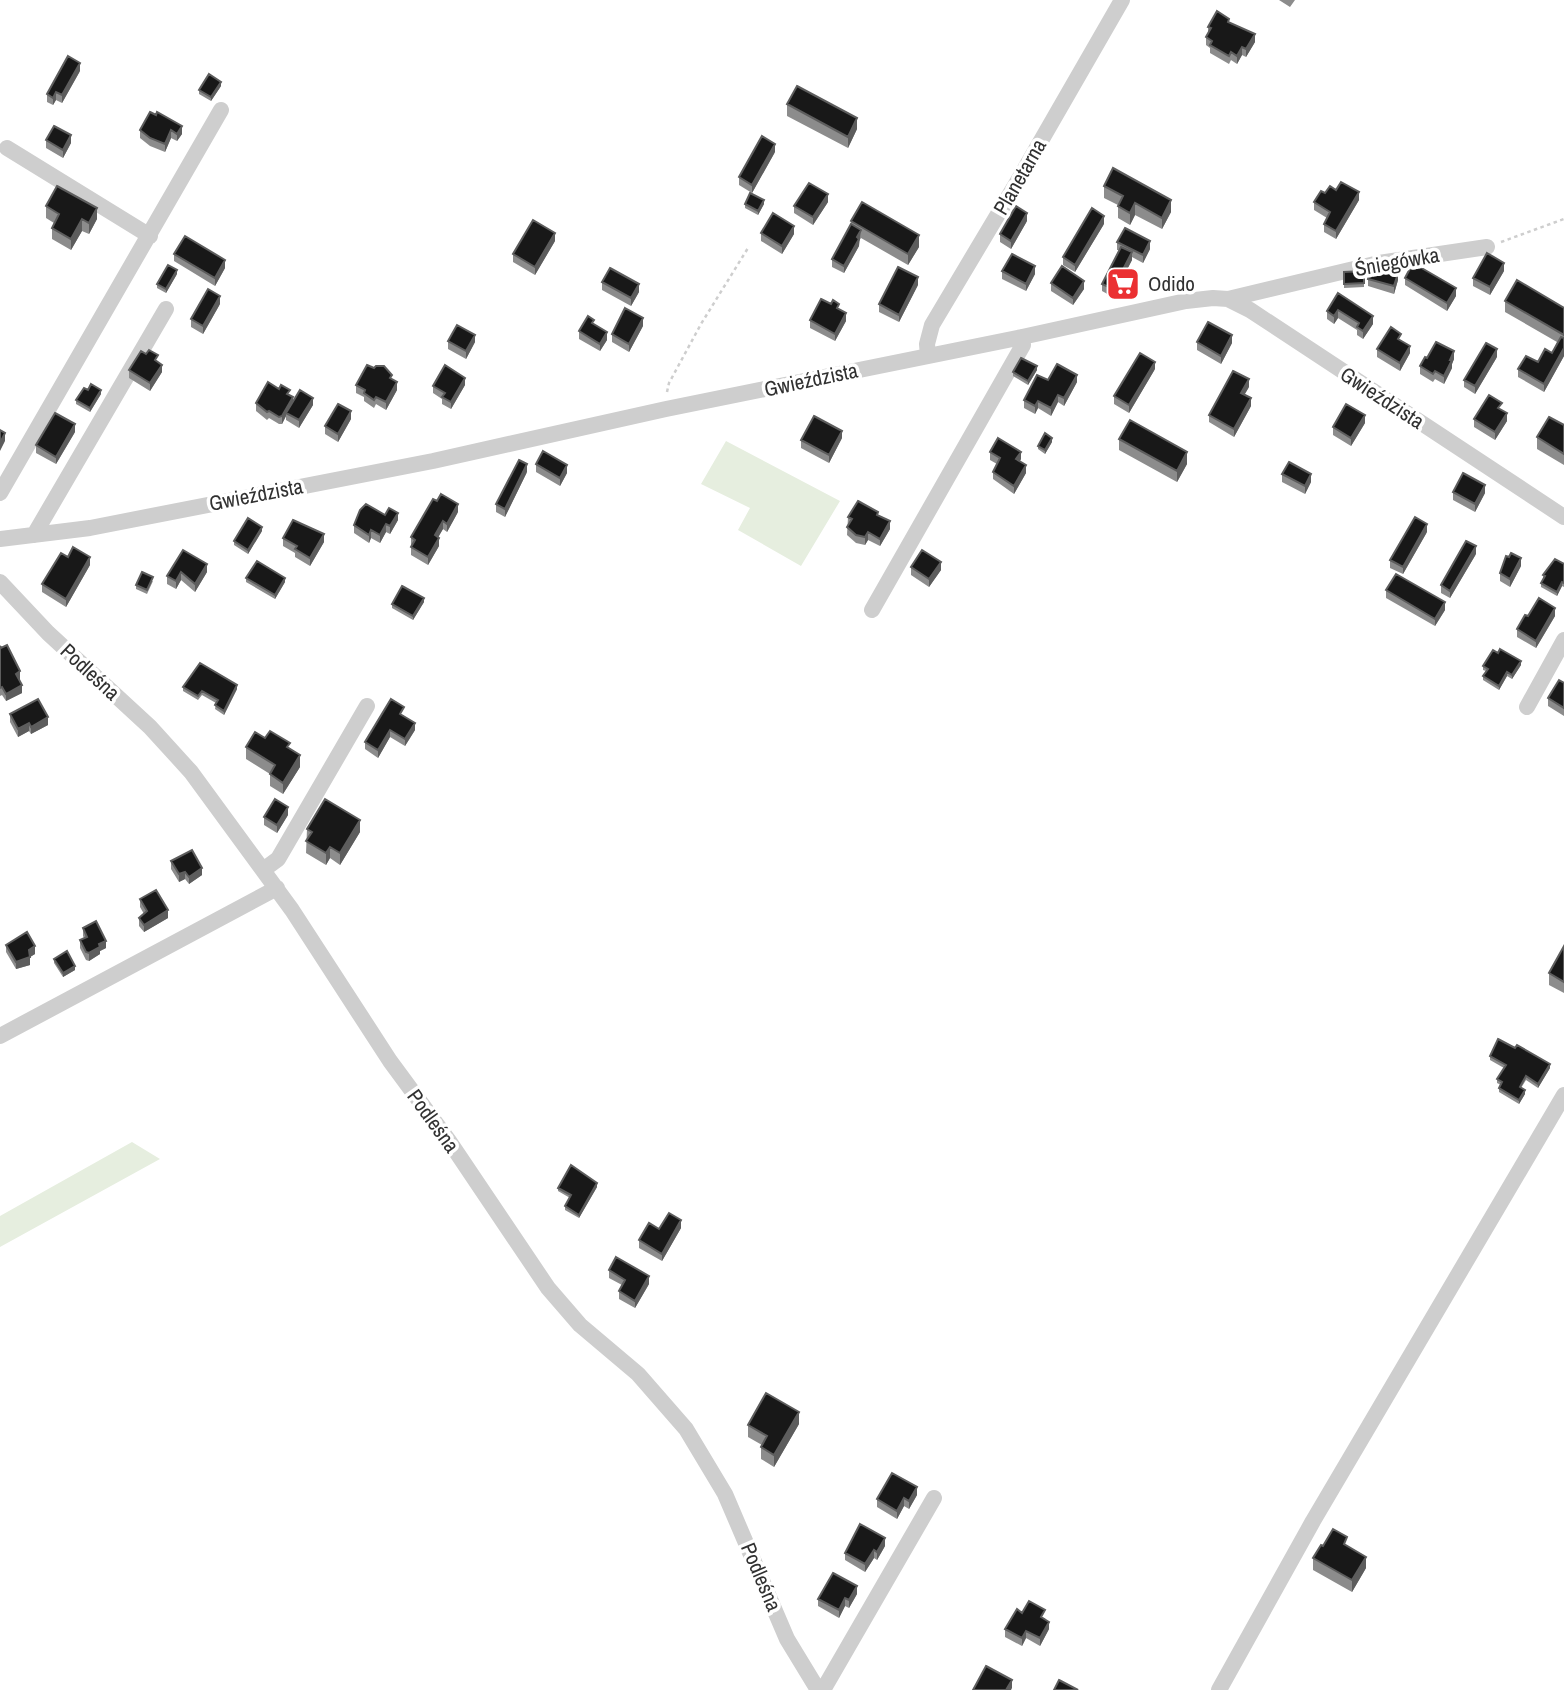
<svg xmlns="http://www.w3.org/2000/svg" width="1564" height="1690" font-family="'Archivo Narrow',sans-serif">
  <rect width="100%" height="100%" fill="#fff"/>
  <!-- green -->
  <path fill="#e6eedf" d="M 726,441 L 840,501 L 801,566 L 738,530 L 750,508 L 701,484 Z
    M 132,1142 L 160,1159 L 0,1247 L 0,1216 Z"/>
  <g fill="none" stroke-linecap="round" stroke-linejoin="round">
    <!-- path -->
    <path stroke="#cecece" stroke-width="2.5" stroke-dasharray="3.5 3.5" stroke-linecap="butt" d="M 1501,242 L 1564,219
      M 667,392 L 669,383 L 701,324 L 748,248"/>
    <!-- minor -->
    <path stroke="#cecece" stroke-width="16" d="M 7,148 L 150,236
      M 1228,299 L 1379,263 L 1487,247
      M 928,356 L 927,344 L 932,325 L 1019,179 L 1122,0
      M 0,493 L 221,110
      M 34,535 L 166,309
      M 0,539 L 90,528 L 433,461 L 666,409 L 1022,337 L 1186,301 L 1213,298 L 1228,299 L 1250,310 L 1564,517
      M 0,582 L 48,633 L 150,727 L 191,772 L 292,910 L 390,1061 L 449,1141 L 548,1288 L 580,1325 L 638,1374 L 686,1429 L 725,1494 L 787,1639 L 818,1690
      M 872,610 L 1023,345 L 1022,337
      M 1527,707 L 1564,640
      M 263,870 L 278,859 L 367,706
      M 0,1036 L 277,888
      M 823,1690 L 934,1498
      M 1219,1690 L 1313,1521 L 1564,1095"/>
  </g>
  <!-- wall -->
  <path fill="#8c8c8c" d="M 1279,0 L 1295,0 L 1290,7 Z
    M 1229,22 L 1255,42 L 1246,57 L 1242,55 L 1237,64 L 1231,60 L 1229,64 L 1210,53 L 1210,48 L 1206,45 L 1206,37 L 1208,33 L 1208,27 Z
    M 80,71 L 62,103 L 56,100 L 53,105 L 47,102 L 47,94 Z
    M 221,86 L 211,101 L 199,94 L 199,90 Z
    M 787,104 L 857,129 L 848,148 L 787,116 Z
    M 150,112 L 182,134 L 177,141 L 171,138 L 165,152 L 150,146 L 140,138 L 140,130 Z
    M 46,140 L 71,143 L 63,158 L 46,148 Z
    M 775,152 L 752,193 L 739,185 L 739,177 Z
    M 1104,186 L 1171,212 L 1162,229 L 1135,215 L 1130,225 L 1118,218 L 1118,205 L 1104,198 Z
    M 1336,190 L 1359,200 L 1336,239 L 1324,232 L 1324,224 L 1327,218 L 1314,210 L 1314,202 L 1325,193 Z
    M 828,202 L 813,225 L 794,213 L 794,206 Z
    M 745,204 L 764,204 L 758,215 L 745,208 Z
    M 46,206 L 97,219 L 89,234 L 82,231 L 71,250 L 52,239 L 52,228 L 54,223 L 46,218 Z
    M 851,221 L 919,247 L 908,265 L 861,238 L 859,241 L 859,246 L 844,273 L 832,267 L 832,259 L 851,225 Z
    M 1027,221 L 1011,249 L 1000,242 L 1000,234 Z
    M 1104,224 L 1075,272 L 1063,265 L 1063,257 Z
    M 761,233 L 794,234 L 782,254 L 761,241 Z
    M 555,241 L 535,275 L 513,262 L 513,254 Z
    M 1117,242 L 1150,249 L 1143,263 L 1132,257 L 1132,260 L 1113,297 L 1102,291 L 1102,284 L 1119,250 L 1117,250 Z
    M 174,254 L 225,268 L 215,286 L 174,261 Z
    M 1002,271 L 1035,274 L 1026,291 L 1002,279 Z
    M 1364,271 L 1364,287 L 1344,288 L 1344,272 Z
    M 1504,271 L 1490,295 L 1473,286 L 1473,278 Z
    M 177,274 L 166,293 L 157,288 L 157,284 Z
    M 1405,278 L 1456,296 L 1447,311 L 1405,285 Z
    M 1368,279 L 1398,280 L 1394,294 L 1368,286 Z
    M 602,282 L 639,292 L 631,306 L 602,290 Z
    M 1051,283 L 1084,289 L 1073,305 L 1051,291 Z
    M 918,285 L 899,322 L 879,312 L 879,304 Z
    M 1338,293 L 1373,324 L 1363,339 L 1357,335 L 1357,330 L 1338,318 L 1334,324 L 1327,319 L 1327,311 Z
    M 1505,301 L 1564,308 L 1564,356 L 1544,392 L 1518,377 L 1518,369 L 1538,362 L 1552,353 L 1557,342 L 1505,312 Z
    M 220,304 L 203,334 L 191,327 L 191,319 Z
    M 839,309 L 846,321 L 835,341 L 810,328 L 810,320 Z
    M 643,326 L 629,352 L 612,342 L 612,334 Z
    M 579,331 L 607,340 L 600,351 L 579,339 Z
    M 1401,340 L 1410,353 L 1400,371 L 1377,357 L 1377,349 Z
    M 448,341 L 475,342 L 466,359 L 448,349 Z
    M 1197,342 L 1232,343 L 1221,364 L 1197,350 Z
    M 1497,357 L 1475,394 L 1464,387 L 1464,380 Z
    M 1427,358 L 1454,359 L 1452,364 L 1452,368 L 1444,384 L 1435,379 L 1433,382 L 1420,374 L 1420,366 Z
    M 158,362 L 162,372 L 150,391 L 129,378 L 129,370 Z
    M 1155,369 L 1129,413 L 1114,404 L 1114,396 Z
    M 1037,370 L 1028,385 L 1013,376 L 1013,372 Z
    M 392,379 L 397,390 L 386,410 L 376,404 L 374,408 L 364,401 L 364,397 L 356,393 L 356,385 Z
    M 1048,380 L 1077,382 L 1064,406 L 1058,402 L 1051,416 L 1038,408 L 1035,414 L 1024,408 L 1024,400 Z
    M 465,385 L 451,409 L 442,404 L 442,399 L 433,393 L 433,386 Z
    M 1249,387 L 1245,394 L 1251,406 L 1234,437 L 1209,422 L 1209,415 Z
    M 88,390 L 101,394 L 90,412 L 76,404 L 76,400 Z
    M 290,396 L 293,402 L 313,405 L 299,428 L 286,420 L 286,416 L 282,424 L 279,424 L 269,418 L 267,420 L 256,411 L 256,403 Z
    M 1502,410 L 1507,421 L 1495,440 L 1474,427 L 1474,419 Z
    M 351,419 L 338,442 L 325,434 L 325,426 Z
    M 1365,423 L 1351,446 L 1333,435 L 1333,427 Z
    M 1564,425 L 1564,465 L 1537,449 L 1537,437 Z
    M 75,432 L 56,464 L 36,453 L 36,445 Z
    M 842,438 L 829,463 L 801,448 L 801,440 Z
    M 1119,439 L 1187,464 L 1177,482 L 1119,450 Z
    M 1052,442 L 1045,454 L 1038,449 L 1038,446 Z
    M 990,452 L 1021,459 L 1020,461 L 1026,473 L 1014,494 L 993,479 L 993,472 L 997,464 L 990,460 Z
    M 536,464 L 567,473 L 560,486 L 536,472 Z
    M 527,472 L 505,517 L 496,512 L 496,504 Z
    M 1282,474 L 1311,482 L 1305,494 L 1282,482 Z
    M 1453,492 L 1485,493 L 1475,512 L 1453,500 Z
    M 458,512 L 447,532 L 443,529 L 439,535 L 438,537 L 439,546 L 428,565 L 411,555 L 411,537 Z
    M 385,515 L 398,520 L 390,534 L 386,532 L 380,543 L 371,538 L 369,543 L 354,533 L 354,525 Z
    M 878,515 L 890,529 L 880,546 L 868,540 L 865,545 L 856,543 L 847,535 L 848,517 Z
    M 262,531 L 248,554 L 234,545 L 234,541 Z
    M 1427,532 L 1403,574 L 1390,568 L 1390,560 Z
    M 283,538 L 324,542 L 310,566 L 295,557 L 295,553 L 283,546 Z
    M 183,550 L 207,572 L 195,592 L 181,580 L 176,589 L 167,584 L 167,576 Z
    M 1476,554 L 1450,598 L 1441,593 L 1441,585 Z
    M 68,557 L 90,565 L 66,607 L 42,592 L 42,584 Z
    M 1564,564 L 1564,587 L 1562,586 L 1557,596 L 1541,587 L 1541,583 L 1543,579 L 1543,575 Z
    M 1521,566 L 1510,587 L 1500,581 L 1500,573 Z
    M 911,567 L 941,570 L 929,587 L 911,575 Z
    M 246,578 L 285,582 L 275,599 L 246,582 Z
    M 153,581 L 147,594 L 136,589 L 136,585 Z
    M 1386,590 L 1445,610 L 1435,626 L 1386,598 Z
    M 424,602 L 413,620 L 392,608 L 392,604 Z
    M 1528,616 L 1555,616 L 1536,648 L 1517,637 L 1517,629 Z
    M 0,646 L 20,679 L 19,680 L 22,693 L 6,701 L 2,695 L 0,696 Z
    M 1521,665 L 1512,679 L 1507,676 L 1499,690 L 1483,680 L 1483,676 L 1486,671 L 1483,670 L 1483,666 Z
    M 1564,683 L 1564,716 L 1548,706 L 1548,698 Z
    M 183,687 L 237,689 L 224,715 L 215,709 L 216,703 L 202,695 L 198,700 L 183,691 Z
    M 10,714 L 48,725 L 31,734 L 29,731 L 18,737 L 10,722 Z
    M 404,715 L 404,716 L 415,730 L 405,746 L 390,737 L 378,758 L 365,749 L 365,742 Z
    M 265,738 L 290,748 L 300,767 L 283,794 L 270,786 L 270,774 L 246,759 L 246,747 Z
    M 288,815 L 277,833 L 264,825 L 264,817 Z
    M 307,829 L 360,832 L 340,865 L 330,858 L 326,865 L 306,853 Z
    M 171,861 L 202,875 L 189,884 L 185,879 L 179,882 L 171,869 Z
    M 140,899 L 168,918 L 144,932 L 139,926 L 139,918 L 144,914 L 140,907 Z
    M 83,928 L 106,948 L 100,951 L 100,954 L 89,961 L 86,960 L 80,948 L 80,940 L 84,938 L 83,936 Z
    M 6,945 L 35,954 L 30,957 L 30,965 L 16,969 L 6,952 Z
    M 1564,946 L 1564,993 L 1549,985 L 1549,973 Z
    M 54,959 L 75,970 L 63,977 L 54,963 Z
    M 1490,1056 L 1550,1068 L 1538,1088 L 1526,1080 L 1521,1088 L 1525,1094 L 1519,1104 L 1499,1092 L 1499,1088 L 1501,1085 L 1497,1083 L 1497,1079 L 1504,1068 L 1490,1060 Z
    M 597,1187 L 579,1218 L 565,1210 L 565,1206 L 570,1198 L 558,1191 L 558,1188 Z
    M 681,1228 L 662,1261 L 639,1248 L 639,1240 L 659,1229 Z
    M 609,1270 L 649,1284 L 635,1308 L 619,1299 L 619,1291 L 622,1285 L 609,1278 Z
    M 799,1424 L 774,1467 L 761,1459 L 761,1447 L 762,1445 L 748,1437 L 748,1425 Z
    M 917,1495 L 909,1509 L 904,1506 L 897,1519 L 877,1507 L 877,1499 Z
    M 885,1546 L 877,1560 L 874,1558 L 865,1572 L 845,1560 L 845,1553 Z
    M 1323,1546 L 1347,1546 L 1366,1568 L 1352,1592 L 1313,1570 L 1313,1558 Z
    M 857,1594 L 849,1608 L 845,1606 L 839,1618 L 818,1606 L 818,1599 Z
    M 1022,1613 L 1045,1618 L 1049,1629 L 1040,1646 L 1026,1638 L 1022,1646 L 1005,1637 L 1005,1629 Z"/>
  <!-- shaded-wall -->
  <path fill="#5d5d5d" d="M 1255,34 L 1255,42 L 1246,57 L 1246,49 Z
    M 1242,47 L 1242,55 L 1237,64 L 1237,56 Z
    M 80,63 L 80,71 L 62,103 L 62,95 Z
    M 221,82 L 221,86 L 211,101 L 211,97 Z
    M 56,92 L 56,100 L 53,105 L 53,98 Z
    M 857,118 L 857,129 L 848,148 L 848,137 Z
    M 182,126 L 182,134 L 177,141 L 177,134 Z
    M 171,130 L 171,138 L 165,152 L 165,144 Z
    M 71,135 L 71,143 L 63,158 L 63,150 Z
    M 775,144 L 775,152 L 752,193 L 752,185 Z
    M 1359,192 L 1359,200 L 1336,239 L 1336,231 Z
    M 828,194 L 828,202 L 813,225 L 813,217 Z
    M 764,200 L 764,204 L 758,215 L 758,211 Z
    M 1171,200 L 1171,212 L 1162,229 L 1162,218 Z
    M 1135,203 L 1135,215 L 1130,225 L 1130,213 Z
    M 97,208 L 97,219 L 89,234 L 89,223 Z
    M 1027,213 L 1027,221 L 1011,249 L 1011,241 Z
    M 1104,216 L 1104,224 L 1075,272 L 1075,265 Z
    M 82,219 L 82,231 L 71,250 L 71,239 Z
    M 794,226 L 794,234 L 782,254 L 782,246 Z
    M 861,230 L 859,246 L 844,273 L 844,266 Z
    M 555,233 L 555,241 L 535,275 L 535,267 Z
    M 919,235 L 919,247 L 908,265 L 908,254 Z
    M 1150,241 L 1150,249 L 1143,263 L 1143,255 Z
    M 1132,252 L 1132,260 L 1113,297 L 1113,289 Z
    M 225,260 L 225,268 L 215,286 L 215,278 Z
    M 1504,263 L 1504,271 L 1490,295 L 1490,287 Z
    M 1035,266 L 1035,274 L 1026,291 L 1026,284 Z
    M 177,270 L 177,274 L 166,293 L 166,289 Z
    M 1398,273 L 1398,280 L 1394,294 L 1394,286 Z
    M 918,277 L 918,285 L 899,322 L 899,315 Z
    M 1084,281 L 1084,289 L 1073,305 L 1073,298 Z
    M 639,284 L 639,292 L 631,306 L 631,298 Z
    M 1456,288 L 1456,296 L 1447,311 L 1447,303 Z
    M 220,296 L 220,304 L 203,334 L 203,326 Z
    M 1338,310 L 1338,318 L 1334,324 L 1334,316 Z
    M 846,313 L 846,321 L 835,341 L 835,334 Z
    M 1373,316 L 1373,324 L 1363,339 L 1363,331 Z
    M 643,318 L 643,326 L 629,352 L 629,344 Z
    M 607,332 L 607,340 L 600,351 L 600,344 Z
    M 475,335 L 475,342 L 466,359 L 466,351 Z
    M 1232,335 L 1232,343 L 1221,364 L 1221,356 Z
    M 1410,346 L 1410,353 L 1400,371 L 1400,363 Z
    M 1564,348 L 1564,356 L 1544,392 L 1544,384 Z
    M 1497,349 L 1497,357 L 1475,394 L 1475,386 Z
    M 1454,351 L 1454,359 L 1452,364 L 1452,368 L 1444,384 L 1444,376 Z
    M 1155,362 L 1155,369 L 1129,413 L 1129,405 Z
    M 162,365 L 162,372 L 150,391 L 150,383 Z
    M 1037,366 L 1037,370 L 1028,385 L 1028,381 Z
    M 1077,375 L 1077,382 L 1064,406 L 1064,398 Z
    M 465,378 L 465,385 L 451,409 L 451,402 Z
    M 1249,379 L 1249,387 L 1241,400 L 1241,393 Z
    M 397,382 L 397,390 L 386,410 L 386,402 Z
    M 101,390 L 101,394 L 90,412 L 90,408 Z
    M 1058,395 L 1058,402 L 1051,416 L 1051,408 Z
    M 293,397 L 293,405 L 286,413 L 286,416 L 282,424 L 282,416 Z
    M 313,398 L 313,405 L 299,428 L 299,420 Z
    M 1251,398 L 1251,406 L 1234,437 L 1234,429 Z
    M 1038,401 L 1038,408 L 1035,414 L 1035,406 Z
    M 351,411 L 351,419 L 338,442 L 338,434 Z
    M 1507,413 L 1507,421 L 1495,440 L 1495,432 Z
    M 1365,415 L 1365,423 L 1351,446 L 1351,438 Z
    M 75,424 L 75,432 L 56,464 L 56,457 Z
    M 842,431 L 842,438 L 829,463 L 829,455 Z
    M 5,433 L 5,441 L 0,451 L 0,443 Z
    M 1052,438 L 1052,442 L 1045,454 L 1045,450 Z
    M 1021,452 L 1021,459 L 1016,467 L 1016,459 Z
    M 1187,452 L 1187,464 L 1177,482 L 1177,471 Z
    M 527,464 L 527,472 L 505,517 L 505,509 Z
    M 567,465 L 567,473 L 560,486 L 560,478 Z
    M 1026,465 L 1026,473 L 1014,494 L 1014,486 Z
    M 1311,474 L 1311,482 L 1305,494 L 1305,486 Z
    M 1485,485 L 1485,493 L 1475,512 L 1475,504 Z
    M 458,504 L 458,512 L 447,532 L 447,524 Z
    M 398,513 L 398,520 L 390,534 L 390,526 Z
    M 443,521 L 443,529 L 435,543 L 435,535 Z
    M 890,521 L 890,529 L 880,546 L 880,539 Z
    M 386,524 L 386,532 L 380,543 L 380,535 Z
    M 1427,524 L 1427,532 L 1403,574 L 1403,567 Z
    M 262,527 L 262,531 L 248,554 L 248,550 Z
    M 371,530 L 371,538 L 369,543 L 369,535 Z
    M 868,532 L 868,540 L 865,545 L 865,537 Z
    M 324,534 L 324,542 L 310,566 L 310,558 Z
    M 439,538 L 439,546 L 428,565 L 428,557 Z
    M 1476,546 L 1476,554 L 1450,598 L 1450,591 Z
    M 90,557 L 90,565 L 66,607 L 66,599 Z
    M 1521,558 L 1521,566 L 1510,587 L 1510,579 Z
    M 941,562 L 941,570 L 929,587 L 929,579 Z
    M 207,564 L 207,572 L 195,592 L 195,584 Z
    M 181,572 L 181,580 L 176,589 L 176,581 Z
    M 285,578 L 285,582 L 275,599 L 275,595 Z
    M 1562,582 L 1562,586 L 1557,596 L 1557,592 Z
    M 424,598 L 424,602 L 413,620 L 413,616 Z
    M 1445,602 L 1445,610 L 1435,626 L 1435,619 Z
    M 1555,608 L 1555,616 L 1536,648 L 1536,641 Z
    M 1521,661 L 1521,665 L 1512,679 L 1512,675 Z
    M 20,671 L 20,679 L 16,682 L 16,674 Z
    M 1507,672 L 1507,676 L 1499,690 L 1499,686 Z
    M 22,685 L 22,693 L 6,701 L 6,694 Z
    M 237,685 L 237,689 L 224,715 L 224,711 Z
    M 48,717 L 48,725 L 31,734 L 31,727 Z
    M 29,723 L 29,731 L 18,737 L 18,729 Z
    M 415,723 L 415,730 L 405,746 L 405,739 Z
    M 390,730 L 390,737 L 378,758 L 378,750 Z
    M 300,755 L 300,767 L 283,794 L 283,783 Z
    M 288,807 L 288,815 L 277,833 L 277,825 Z
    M 360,820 L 360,832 L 340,865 L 340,853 Z
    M 330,847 L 330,858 L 326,865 L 326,853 Z
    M 202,868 L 202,875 L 189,884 L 189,877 Z
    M 185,872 L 185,879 L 179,882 L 179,874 Z
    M 168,910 L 168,918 L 144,932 L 144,925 Z
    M 106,941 L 106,948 L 100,951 L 100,954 L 89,961 L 89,953 L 99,944 Z
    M 35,946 L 35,954 L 30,957 L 30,965 L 16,969 L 16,962 L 29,950 Z
    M 75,966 L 75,970 L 63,977 L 63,973 Z
    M 1550,1064 L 1550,1068 L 1538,1088 L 1538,1084 Z
    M 1525,1090 L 1525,1094 L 1519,1104 L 1519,1100 Z
    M 597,1183 L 597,1187 L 579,1218 L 579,1215 Z
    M 681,1220 L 681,1228 L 662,1261 L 662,1254 Z
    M 649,1276 L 649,1284 L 635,1308 L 635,1301 Z
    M 799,1412 L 799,1424 L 774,1467 L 774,1455 Z
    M 917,1487 L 917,1495 L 909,1509 L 909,1501 Z
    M 904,1498 L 904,1506 L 897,1519 L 897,1511 Z
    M 885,1538 L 885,1546 L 877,1560 L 877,1552 Z
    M 874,1550 L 874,1558 L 865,1572 L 865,1564 Z
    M 1366,1557 L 1366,1568 L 1352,1592 L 1352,1580 Z
    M 857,1586 L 857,1594 L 849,1608 L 849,1600 Z
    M 845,1598 L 845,1606 L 839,1618 L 839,1610 Z
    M 1049,1622 L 1049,1629 L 1040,1646 L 1040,1638 Z
    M 1026,1631 L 1026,1638 L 1022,1646 L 1022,1638 Z
    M 1012,1680 L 1012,1688 L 1011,1690 L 1006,1690 Z"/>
  <!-- building -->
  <path fill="#181818" stroke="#5d5d5d" stroke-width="2" d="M 1217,11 L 1229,19 L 1228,22 L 1255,34 L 1246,49 L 1242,47 L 1237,56 L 1231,52 L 1229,56 L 1210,45 L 1212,41 L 1206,37 L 1211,28 L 1208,27 Z
    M 68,56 L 80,63 L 62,95 L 56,92 L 53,98 L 47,94 Z
    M 209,74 L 221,82 L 211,97 L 199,90 Z
    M 797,86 L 857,118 L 848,137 L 787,104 Z
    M 150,112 L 156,115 L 157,112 L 182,126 L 177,134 L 171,130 L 165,144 L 150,138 L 140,130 Z
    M 54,126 L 71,135 L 63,150 L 46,140 Z
    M 762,136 L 775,144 L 752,185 L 739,177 Z
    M 1113,168 L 1171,200 L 1162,218 L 1135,203 L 1130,213 L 1118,206 L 1123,196 L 1104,186 Z
    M 1341,182 L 1359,192 L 1336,231 L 1324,224 L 1330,212 L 1314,202 L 1321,191 L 1325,193 L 1330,186 L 1336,190 Z
    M 809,183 L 828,194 L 813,217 L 794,206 Z
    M 57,186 L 97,208 L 89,223 L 82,219 L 71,239 L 52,228 L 59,214 L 46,206 Z
    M 750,193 L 764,200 L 758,211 L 745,204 Z
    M 862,202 L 919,235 L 908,254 L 851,221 Z
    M 1016,206 L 1027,213 L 1011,241 L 1000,234 Z
    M 1092,208 L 1104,216 L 1075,265 L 1063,257 Z
    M 773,213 L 794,226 L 782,246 L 761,233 Z
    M 533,220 L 555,233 L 535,267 L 513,254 Z
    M 851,224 L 861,230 L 857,237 L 859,239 L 844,266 L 832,259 Z
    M 1125,228 L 1150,241 L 1143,255 L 1117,242 Z
    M 185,236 L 225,260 L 215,278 L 174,254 Z
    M 1121,247 L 1132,252 L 1113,289 L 1102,284 Z
    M 1487,253 L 1504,263 L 1490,287 L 1473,278 Z
    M 1012,254 L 1035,266 L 1026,284 L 1002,271 Z
    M 1413,263 L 1456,288 L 1447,303 L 1405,278 Z
    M 168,265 L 177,270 L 166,289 L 157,284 Z
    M 1372,265 L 1398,273 L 1394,286 L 1368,279 Z
    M 1062,266 L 1084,281 L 1073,298 L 1051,283 Z
    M 898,267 L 918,277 L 899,315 L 879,304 Z
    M 610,268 L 639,284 L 631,298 L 602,282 Z
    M 1364,271 L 1364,283 L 1344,284 L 1344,272 Z
    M 1517,280 L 1564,308 L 1564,335 L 1505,301 Z
    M 208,289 L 220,296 L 203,326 L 191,319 Z
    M 1338,293 L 1373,316 L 1363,331 L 1357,327 L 1359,323 L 1338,310 L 1334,316 L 1327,311 Z
    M 821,299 L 831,304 L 833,300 L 839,304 L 837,308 L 846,313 L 835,334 L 810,320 Z
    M 625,308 L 643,318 L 629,344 L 612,334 Z
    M 588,316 L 594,320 L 592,323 L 607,332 L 600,344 L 579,331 Z
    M 1208,322 L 1232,335 L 1221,356 L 1197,342 Z
    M 457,325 L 475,335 L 466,351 L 448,341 Z
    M 1391,327 L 1401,334 L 1398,339 L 1410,346 L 1400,363 L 1377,349 Z
    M 1561,337 L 1564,338 L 1564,348 L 1544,384 L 1518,369 L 1526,356 L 1538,362 L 1545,349 L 1552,353 Z
    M 1436,342 L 1454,351 L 1450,360 L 1452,360 L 1444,376 L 1435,371 L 1433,374 L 1420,366 L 1425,357 L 1427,358 Z
    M 1486,343 L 1497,349 L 1475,386 L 1464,380 Z
    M 149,350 L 158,355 L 155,360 L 162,365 L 150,383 L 129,370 L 141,351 L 146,354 Z
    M 1140,353 L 1155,362 L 1129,405 L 1114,396 Z
    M 1021,358 L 1037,366 L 1028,381 L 1013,372 Z
    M 1057,364 L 1077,375 L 1064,398 L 1058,395 L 1051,408 L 1038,401 L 1035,406 L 1024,400 L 1037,375 L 1048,380 Z
    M 367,365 L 374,368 L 376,366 L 384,366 L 392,375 L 390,378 L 397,382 L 386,402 L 376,397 L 374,400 L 364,393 L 365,390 L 356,385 Z
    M 445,365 L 465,378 L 451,402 L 442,397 L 445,393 L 433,386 Z
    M 1233,371 L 1249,379 L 1241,393 L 1251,398 L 1234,429 L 1209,415 Z
    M 268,382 L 279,389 L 281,385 L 290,390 L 287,394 L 293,397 L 282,416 L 279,417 L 269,411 L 267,412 L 256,403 Z
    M 91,384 L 101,390 L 90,408 L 76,400 L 84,388 L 88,390 Z
    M 300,390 L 313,398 L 299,420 L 286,413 Z
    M 1489,395 L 1502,403 L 1498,408 L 1507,413 L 1495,432 L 1474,419 Z
    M 338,404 L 351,411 L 338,434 L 325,426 Z
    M 1346,404 L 1365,415 L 1351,438 L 1333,427 Z
    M 55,413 L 75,424 L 56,457 L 36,445 Z
    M 814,416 L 842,431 L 829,455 L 801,440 Z
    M 1549,417 L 1564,425 L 1564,454 L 1537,437 Z
    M 1130,420 L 1187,452 L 1177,471 L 1119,439 Z
    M 0,430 L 5,433 L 0,443 Z
    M 1045,433 L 1052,438 L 1045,450 L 1038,446 Z
    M 998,438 L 1021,452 L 1016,459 L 1026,465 L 1014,486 L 993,472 L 1000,458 L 990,452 Z
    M 543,451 L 567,465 L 560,478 L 536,464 Z
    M 519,460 L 527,464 L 505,509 L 496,504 Z
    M 1289,462 L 1311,474 L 1305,486 L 1282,474 Z
    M 1463,473 L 1485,485 L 1475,504 L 1453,492 Z
    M 441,494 L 458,504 L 447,524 L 443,521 L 435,535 L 439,538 L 428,557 L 411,547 L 415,540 L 411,537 L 433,499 L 437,501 Z
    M 858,501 L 878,512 L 877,515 L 890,521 L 880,539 L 868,532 L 865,537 L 856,535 L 847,527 L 852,519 L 848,517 Z
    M 366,504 L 385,515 L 389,508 L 398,513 L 390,526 L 386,524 L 380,535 L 371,530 L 369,535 L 354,525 L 360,510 Z
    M 1415,517 L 1427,524 L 1403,567 L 1390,560 Z
    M 248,518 L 262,527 L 248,550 L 234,541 Z
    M 293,520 L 324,534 L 310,558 L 295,549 L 297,546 L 283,538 Z
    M 1466,541 L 1476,546 L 1450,591 L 1441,585 Z
    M 73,547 L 90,557 L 66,599 L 42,584 L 61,553 L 68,557 Z
    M 183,550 L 207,564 L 195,584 L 181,572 L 176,581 L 167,576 Z
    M 922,550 L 941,562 L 929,579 L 911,567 Z
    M 1511,553 L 1521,558 L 1510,579 L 1500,573 L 1506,556 L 1509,557 Z
    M 1555,559 L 1564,564 L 1564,583 L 1562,582 L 1557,592 L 1541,583 L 1545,576 L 1543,575 Z
    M 257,561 L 285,578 L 275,595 L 246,578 Z
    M 142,572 L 153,577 L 147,590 L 136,585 Z
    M 1396,574 L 1445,602 L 1435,619 L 1386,590 Z
    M 402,586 L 424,598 L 413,616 L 392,604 Z
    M 1539,598 L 1555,608 L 1536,641 L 1517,629 L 1525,615 L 1528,616 Z
    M 7,645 L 20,671 L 16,674 L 22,685 L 6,694 L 2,687 L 0,688 L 0,646 L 1,648 Z
    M 1500,649 L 1521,661 L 1512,675 L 1507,672 L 1499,686 L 1483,676 L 1488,669 L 1483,666 L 1493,650 L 1498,653 Z
    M 200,663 L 237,685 L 224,711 L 215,705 L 218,700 L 202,691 L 198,696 L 183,687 Z
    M 1559,680 L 1564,683 L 1564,708 L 1548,698 Z
    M 38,699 L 48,717 L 31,727 L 29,723 L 18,729 L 10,714 Z
    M 391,699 L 404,707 L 400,714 L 415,723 L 405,739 L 390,730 L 378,750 L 365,742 Z
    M 270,731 L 290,743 L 287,747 L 300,755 L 283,783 L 270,774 L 275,765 L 246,747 L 255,732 L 265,738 Z
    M 275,799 L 288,807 L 277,825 L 264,817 Z
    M 325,799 L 360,820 L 340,853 L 330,847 L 326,853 L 306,841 L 312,832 L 307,829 Z
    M 192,850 L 202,868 L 189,877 L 185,872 L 179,874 L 171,861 Z
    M 156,890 L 168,910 L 144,925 L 139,918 L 147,911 L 140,899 Z
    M 96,921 L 106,941 L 99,944 L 100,947 L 89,953 L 86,952 L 80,940 L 87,937 L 83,928 Z
    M 27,932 L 35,946 L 29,950 L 30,957 L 16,962 L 6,945 Z
    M 1564,946 L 1564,982 L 1549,973 Z
    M 67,951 L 75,966 L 63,973 L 54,959 Z
    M 1498,1039 L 1515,1048 L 1517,1045 L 1550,1064 L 1538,1084 L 1526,1076 L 1520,1087 L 1525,1090 L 1519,1100 L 1499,1088 L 1502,1082 L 1497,1079 L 1506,1065 L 1490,1056 Z
    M 571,1165 L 597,1183 L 579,1215 L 565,1206 L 571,1195 L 558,1188 Z
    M 669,1213 L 681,1220 L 662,1254 L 639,1240 L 649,1223 L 659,1229 Z
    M 616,1257 L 649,1276 L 635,1301 L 619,1291 L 625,1280 L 609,1270 Z
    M 766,1393 L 799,1412 L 774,1455 L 761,1447 L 767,1436 L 748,1425 Z
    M 892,1473 L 917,1487 L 909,1501 L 904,1498 L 897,1511 L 877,1499 Z
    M 860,1524 L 885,1538 L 877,1552 L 874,1550 L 865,1564 L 845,1553 Z
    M 1333,1529 L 1347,1537 L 1344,1544 L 1366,1557 L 1352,1580 L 1313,1558 L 1321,1545 L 1323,1546 Z
    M 833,1573 L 857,1586 L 849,1600 L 845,1598 L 839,1610 L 818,1599 Z
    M 1029,1601 L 1045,1610 L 1041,1617 L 1049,1622 L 1040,1638 L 1026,1631 L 1022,1638 L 1005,1629 L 1017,1609 L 1022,1613 Z
    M 986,1666 L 1012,1680 L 1006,1690 L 973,1690 Z
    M 1059,1680 L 1078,1690 L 1054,1690 Z"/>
  <!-- icons -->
  <defs>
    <symbol id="supermarket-square" viewBox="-11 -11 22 22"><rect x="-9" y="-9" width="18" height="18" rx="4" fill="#eb3032" stroke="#fff"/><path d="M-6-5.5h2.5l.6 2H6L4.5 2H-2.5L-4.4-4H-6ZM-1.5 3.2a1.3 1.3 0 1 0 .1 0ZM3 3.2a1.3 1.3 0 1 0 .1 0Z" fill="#fff"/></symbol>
  </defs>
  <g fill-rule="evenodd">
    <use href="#supermarket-square" x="1104" y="265" width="38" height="38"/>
  </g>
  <g text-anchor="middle" stroke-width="7" stroke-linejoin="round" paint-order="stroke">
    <!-- street labels -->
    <g font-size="21" fill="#313131" stroke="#fff">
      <text transform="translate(1020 177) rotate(-60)" y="7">Planetarna</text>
      <text transform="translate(1397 262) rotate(-10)" y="7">Śniegówka</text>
      <text transform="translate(811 380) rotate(-12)" y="7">Gwieździsta</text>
      <text transform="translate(1382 398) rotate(33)" y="7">Gwieździsta</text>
      <text transform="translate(256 495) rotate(-11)" y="7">Gwieździsta</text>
      <text transform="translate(90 672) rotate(43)" y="7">Podleśna</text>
      <text transform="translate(433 1121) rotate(54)" y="7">Podleśna</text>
      <text transform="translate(761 1577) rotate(67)" y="7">Podleśna</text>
    </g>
    <!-- poi labels -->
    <g font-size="21" fill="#313131" stroke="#fff" text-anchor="start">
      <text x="1148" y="291">Odido</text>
    </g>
  </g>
</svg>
